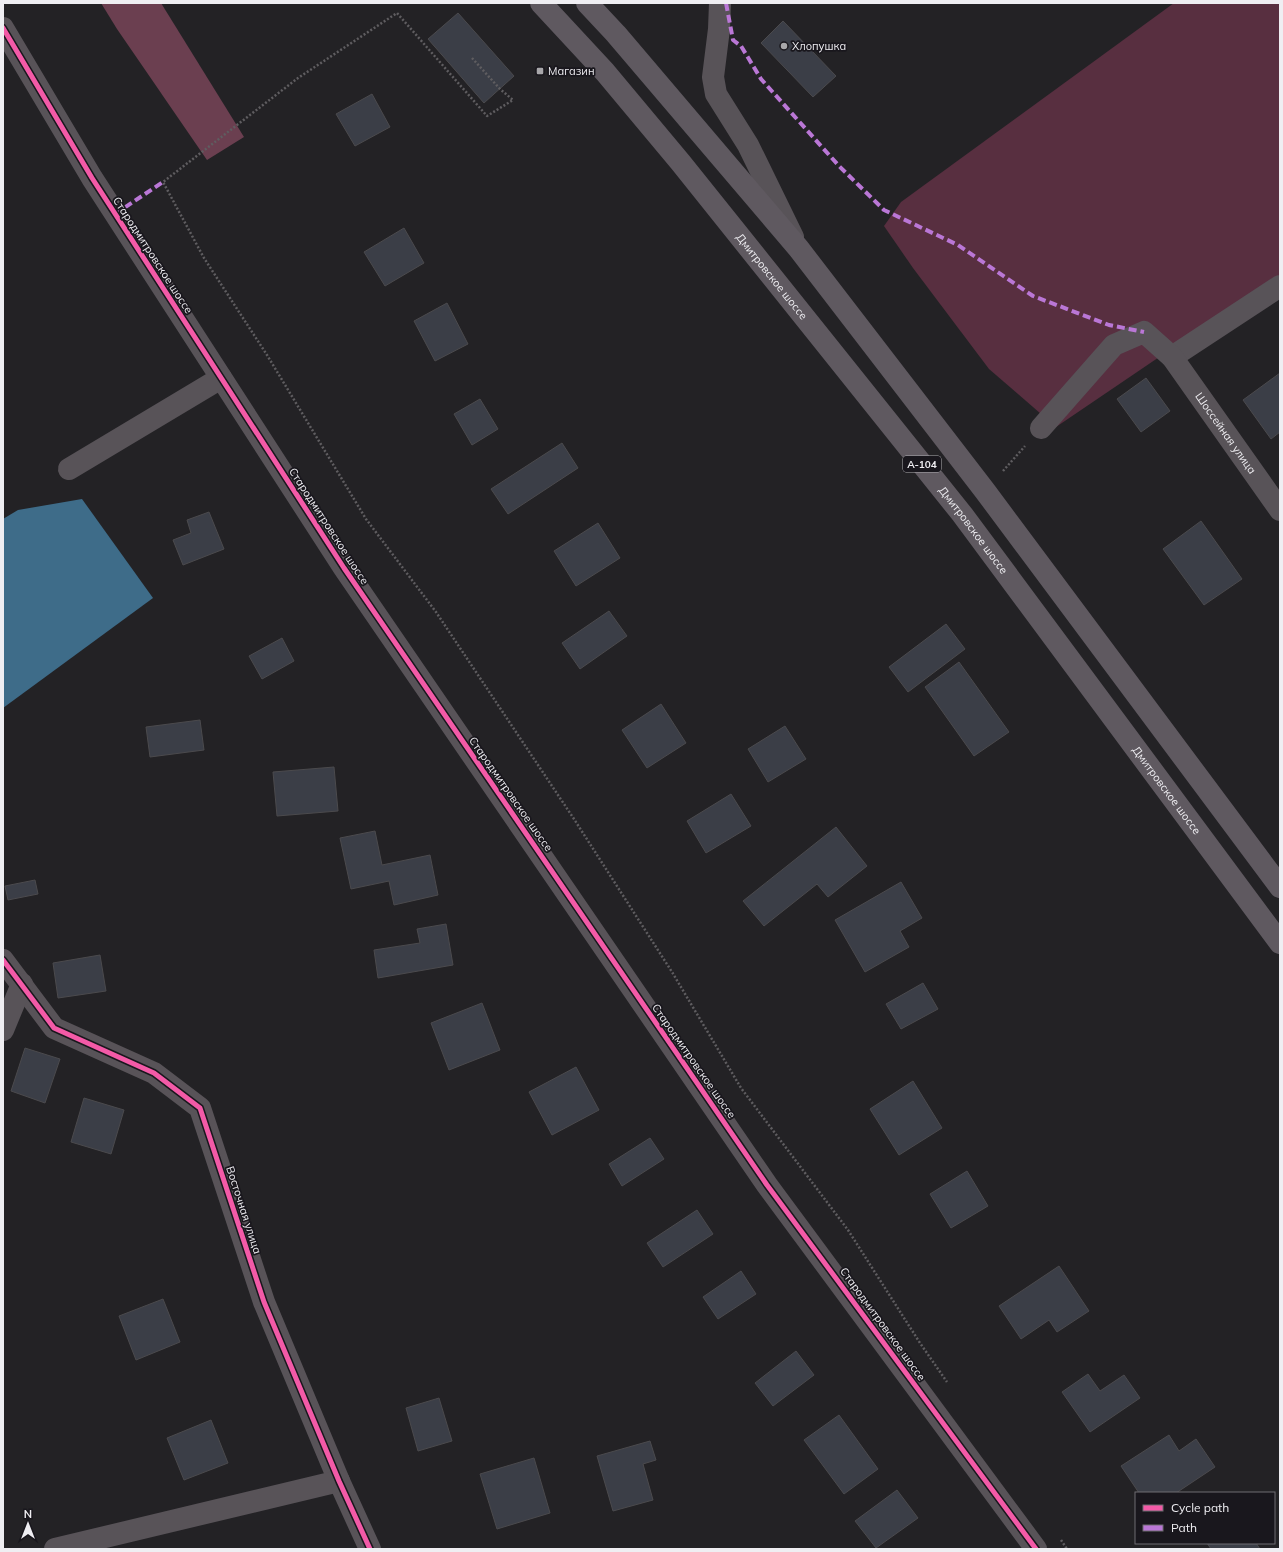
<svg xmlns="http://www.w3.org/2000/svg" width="1283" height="1552" font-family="Mulish,sans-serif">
  <rect width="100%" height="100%" fill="#232225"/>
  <!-- green -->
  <path fill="#582f40" d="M 1174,3 L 1280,3 L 1280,275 L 1056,427 L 989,369 L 913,268 L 884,226 L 901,202 Z"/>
  <!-- forest -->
  <path fill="#6b3f50" d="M 101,3 L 161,3 L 244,137 L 207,160 L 117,29 Z"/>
  <!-- water -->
  <path fill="#3e6c89" d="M 82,499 L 153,598 L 3,708 L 3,519 L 18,510 Z"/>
  <!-- building -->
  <path fill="#3b3e47" stroke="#4b4a4d" d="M 458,13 L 514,76 L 484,103 L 428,39 Z
    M 783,21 L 836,76 L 813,97 L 761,43 Z
    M 372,94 L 390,127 L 355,146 L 336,114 Z
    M 404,228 L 424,263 L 385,286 L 364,252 Z
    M 447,303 L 468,344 L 435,361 L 414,321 Z
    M 1280,373 L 1280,432 L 1271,439 L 1243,400 Z
    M 1146,378 L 1170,411 L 1141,432 L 1117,399 Z
    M 480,399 L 498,429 L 472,445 L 454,414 Z
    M 562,443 L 578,468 L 508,514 L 491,489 Z
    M 209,512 L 224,549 L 183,565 L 173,540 L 191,533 L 187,520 Z
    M 1201,521 L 1242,579 L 1204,605 L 1163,549 Z
    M 598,523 L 620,558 L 576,586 L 554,551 Z
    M 609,611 L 627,636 L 580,669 L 562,643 Z
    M 946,624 L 965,649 L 908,692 L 889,667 Z
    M 282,638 L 294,661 L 262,679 L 249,656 Z
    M 959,662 L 1009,732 L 974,756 L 925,687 Z
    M 661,704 L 686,743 L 647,768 L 622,730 Z
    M 200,720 L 204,750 L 150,757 L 146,727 Z
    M 785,726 L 806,759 L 768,782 L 748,749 Z
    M 334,767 L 338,811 L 277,816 L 273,772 Z
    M 731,794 L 751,826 L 706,853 L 687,821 Z
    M 836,827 L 867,866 L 828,897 L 817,884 L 764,926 L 743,901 Z
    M 375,831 L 382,865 L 430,855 L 438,895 L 394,905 L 389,881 L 351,889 L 340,838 Z
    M 35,880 L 38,894 L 8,900 L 5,886 Z
    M 901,882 L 922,918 L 900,931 L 909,947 L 865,972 L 835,920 Z
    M 446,924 L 453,965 L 378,978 L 374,950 L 420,943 L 417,929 Z
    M 100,955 L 106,991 L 58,998 L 53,963 Z
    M 923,983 L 938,1009 L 901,1029 L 886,1004 Z
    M 482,1003 L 500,1050 L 449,1070 L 431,1023 Z
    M 25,1048 L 60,1059 L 45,1103 L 11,1091 Z
    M 576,1067 L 599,1110 L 552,1135 L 529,1092 Z
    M 913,1081 L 942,1128 L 899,1155 L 870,1109 Z
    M 84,1098 L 124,1110 L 111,1154 L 71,1142 Z
    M 650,1138 L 664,1159 L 622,1186 L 609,1164 Z
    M 967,1171 L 988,1206 L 951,1228 L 930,1194 Z
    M 697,1210 L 713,1234 L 663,1267 L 647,1243 Z
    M 1059,1266 L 1089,1311 L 1057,1332 L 1049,1320 L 1021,1339 L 999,1306 Z
    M 741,1271 L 756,1294 L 718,1319 L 703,1297 Z
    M 163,1299 L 180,1342 L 136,1360 L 119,1316 Z
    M 796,1351 L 814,1375 L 773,1406 L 755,1383 Z
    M 1088,1374 L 1100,1391 L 1124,1375 L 1140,1398 L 1090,1432 L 1062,1392 Z
    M 439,1398 L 452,1441 L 418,1451 L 406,1408 Z
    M 839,1415 L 878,1469 L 844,1494 L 804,1440 Z
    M 211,1420 L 228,1463 L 184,1480 L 167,1438 Z
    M 1169,1435 L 1179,1451 L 1196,1439 L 1215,1467 L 1176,1493 L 1139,1493 L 1121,1466 Z
    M 650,1441 L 656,1460 L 643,1464 L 653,1500 L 613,1511 L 597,1456 Z
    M 534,1458 L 550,1513 L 497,1529 L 480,1474 Z
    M 897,1490 L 918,1518 L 876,1548 L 855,1521 Z
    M 1207,1543 L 1256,1543 L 1260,1549 L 1211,1549 Z"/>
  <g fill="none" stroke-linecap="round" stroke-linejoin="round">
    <!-- path -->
    <path stroke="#5f5d60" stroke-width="2.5" stroke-dasharray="2 2" stroke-linecap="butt" d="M 472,58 L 500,89 L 513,100 L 487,116 L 397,13 L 298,78 L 163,182 L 204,258 L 267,355 L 366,519 L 436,612 L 574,819 L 672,972 L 741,1088 L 848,1230 L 920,1343 L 947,1382
      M 1003,471 L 1025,446
      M 1061,1540 L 1067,1549"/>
    <!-- minor -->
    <g stroke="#585358" stroke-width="22">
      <path d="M 720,3 L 719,29 L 713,77 L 716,94 L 748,145 L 793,237"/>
      <path d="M 3,28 L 92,178 L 344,568 L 767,1185 L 1036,1549"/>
      <path d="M 1172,357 L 1280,286"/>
      <path id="s1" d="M 1041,428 L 1114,345 L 1144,332 L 1172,357 L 1280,510"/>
      <path d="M 69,469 L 221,378"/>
      <path d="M 3,960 L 54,1028 L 154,1073 L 200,1108 L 264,1302 L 339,1481 L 370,1549"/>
      <path d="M 3,1030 L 22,984"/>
      <path d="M 55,1549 L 339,1481"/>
    </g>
    <!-- highway -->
    <g stroke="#5f5960" stroke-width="22">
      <path id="s2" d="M 541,3 L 605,72 L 681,163 L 962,514 L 1280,943"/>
      <path d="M 587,3 L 616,34 L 799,249 L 985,491 L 1280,887"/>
    </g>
    <!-- quiet -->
    <path stroke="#ba77d6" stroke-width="4" stroke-dasharray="8 4" stroke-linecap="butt" d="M 726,3 L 733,40 L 741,46 L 761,79 L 839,166 L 884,210 L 958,245 L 1033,296 L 1109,325 L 1144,332
      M 115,214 L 163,182"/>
    <defs>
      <path id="cycleway" d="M 3,28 L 92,178 L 344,568 L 767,1185 L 1036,1549
        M 3,960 L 54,1028 L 154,1073 L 200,1108 L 264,1302 L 339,1481 L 370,1549"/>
    </defs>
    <!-- cycleway casing -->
    <use href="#cycleway" stroke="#19171d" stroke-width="8"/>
    <!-- cycleway -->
    <use href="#cycleway" stroke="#f35aa7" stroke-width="5"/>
  </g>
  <!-- markers -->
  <g fill="#a8a7aa" stroke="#19171d" stroke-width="1.5">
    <circle cx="784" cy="46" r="4"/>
    <rect x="536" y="67" width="8" height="8" rx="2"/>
  </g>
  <g text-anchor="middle" stroke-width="3.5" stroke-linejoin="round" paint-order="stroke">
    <!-- shield labels -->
    <rect fill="#19171d" stroke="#afaeb2" stroke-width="1" x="903" y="456" width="38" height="16" rx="3"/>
    <g font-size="10" font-weight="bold" fill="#efeef2">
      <text x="922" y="468">А-104</text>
    </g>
    <!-- poi labels -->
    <g font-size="11" fill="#efeef2" stroke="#19171d" text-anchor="start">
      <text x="792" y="50">Хлопушка</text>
      <text x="548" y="75">Магазин</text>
    </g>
    <!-- street labels -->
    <g font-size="11" fill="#efeef2" stroke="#19171d">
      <text transform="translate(153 255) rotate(57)" y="4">Стародмитровское шоссе</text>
      <text dy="4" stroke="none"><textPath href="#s2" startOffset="358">Дмитровское шоссе</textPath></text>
      <text dy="4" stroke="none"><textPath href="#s1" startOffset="274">Шоссейная улица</textPath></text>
      <text transform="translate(329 526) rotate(57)" y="4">Стародмитровское шоссе</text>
      <text dy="4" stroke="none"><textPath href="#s2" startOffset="682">Дмитровское шоссе</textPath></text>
      <text dy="4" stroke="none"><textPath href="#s2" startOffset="1006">Дмитровское шоссе</textPath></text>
      <text transform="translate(511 794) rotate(55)" y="4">Стародмитровское шоссе</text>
      <text transform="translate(694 1061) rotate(55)" y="4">Стародмитровское шоссе</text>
      <text transform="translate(244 1210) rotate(72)" y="4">Восточная улица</text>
      <text transform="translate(883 1324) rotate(54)" y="4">Стародмитровское шоссе</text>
    </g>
  </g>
  <!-- border -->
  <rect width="1283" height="1552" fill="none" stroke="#efeef2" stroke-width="8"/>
  <!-- legend -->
  <rect x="1135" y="1492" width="140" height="52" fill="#19171d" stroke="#6f6d72"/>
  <rect x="1143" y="1505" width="20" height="6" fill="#f35aa7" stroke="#6f6d72"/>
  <text x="1171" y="1512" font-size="12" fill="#efeef2">Cycle path</text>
  <rect x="1143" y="1525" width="20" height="6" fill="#ba77d6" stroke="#6f6d72"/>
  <text x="1171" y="1532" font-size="12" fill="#efeef2">Path</text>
  <!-- north arrow -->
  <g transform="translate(28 1524)" stroke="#19171d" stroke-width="3" paint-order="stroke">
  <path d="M0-3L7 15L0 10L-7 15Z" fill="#efeef2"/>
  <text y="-6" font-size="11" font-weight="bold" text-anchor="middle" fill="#efeef2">N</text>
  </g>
</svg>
